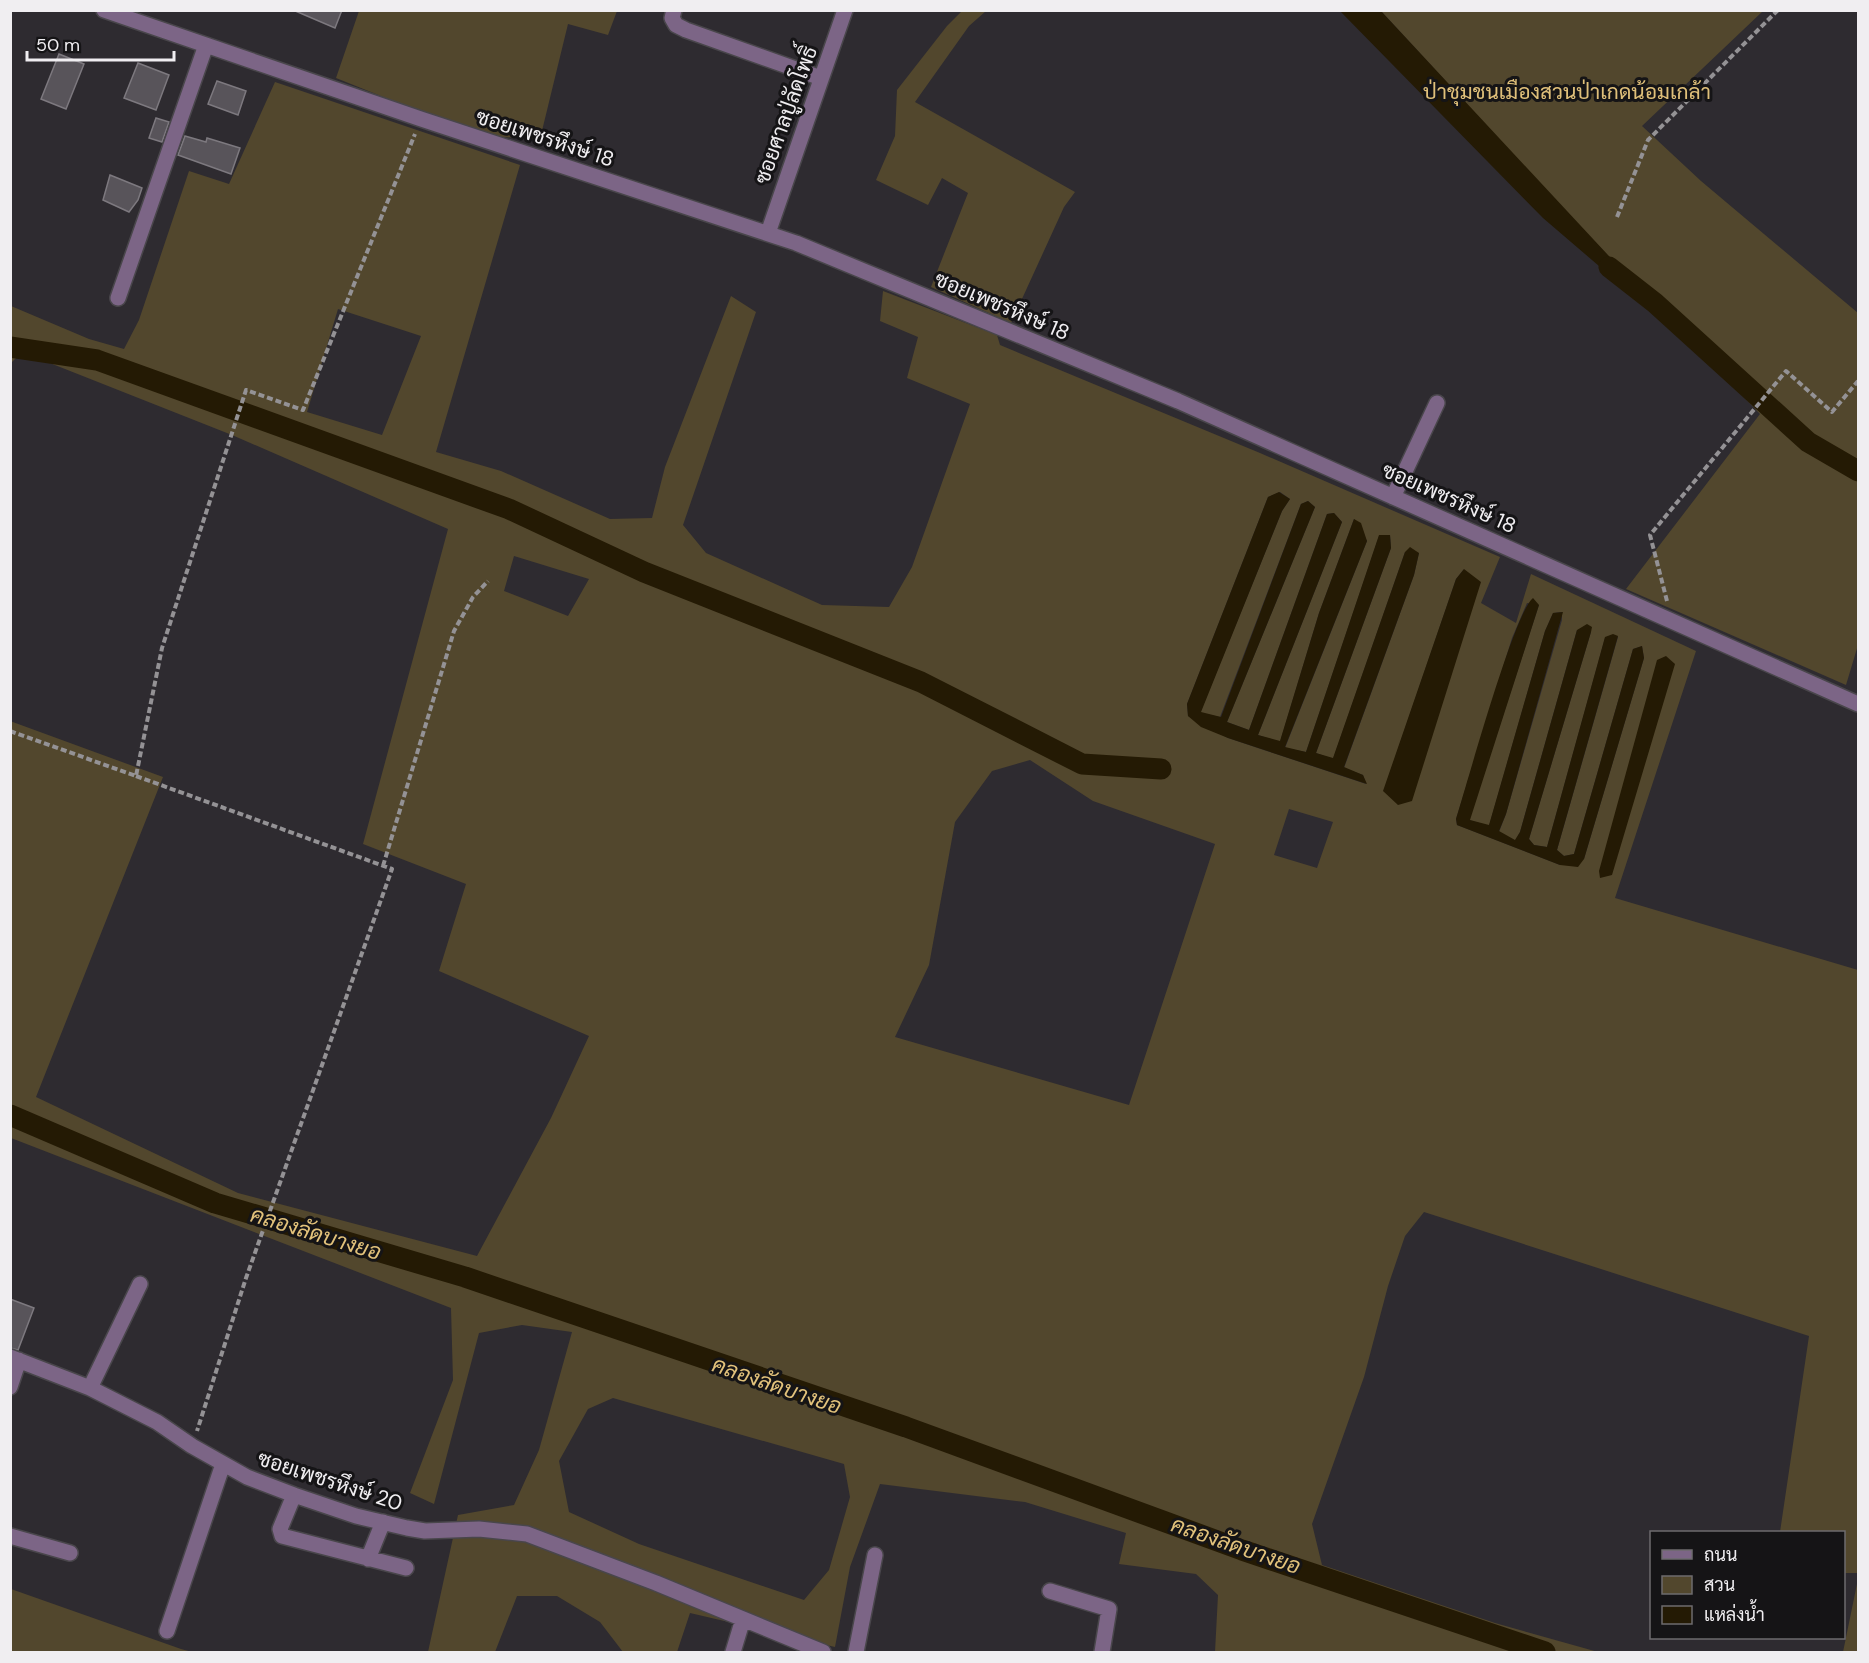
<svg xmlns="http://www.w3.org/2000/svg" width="1869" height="1663" font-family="'DM Sans',Sarabun,sans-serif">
  <rect width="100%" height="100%" fill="#2e2b30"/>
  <!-- green -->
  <path fill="#52472d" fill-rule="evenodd" d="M 963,10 L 986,11 L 969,26 L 915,102 L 1075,192 L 1064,207 L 1011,323 L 931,287 L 968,193 L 942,178 L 928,205 L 876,180 L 895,136 L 897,90 L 947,26 Z
    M 359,11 L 617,11 L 608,35 L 568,24 L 540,139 L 501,137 L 423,113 L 336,78 Z
    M 1381,11 L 1763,11 L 1642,126 L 1701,181 L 1858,313 L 1858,645 L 1846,685 L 1626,589 L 1760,414 L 1569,215 Z
    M 275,82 L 520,165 L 436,452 L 501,471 L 610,519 L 652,518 L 665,467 L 731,296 L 756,312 L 683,525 L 706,553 L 822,605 L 889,607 L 912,567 L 970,404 L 907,378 L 918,337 L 880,321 L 883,291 L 997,335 L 1000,345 L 1260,453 L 1500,557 L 1481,603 L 1516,623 L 1531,574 L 1696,651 L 1615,898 L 1858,970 L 1858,1573 L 1844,1573 L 1844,1532 L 1780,1532 L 1809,1336 L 1424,1212 L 1405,1236 L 1388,1286 L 1364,1377 L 1312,1524 L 1322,1565 L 1495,1623 L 1598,1652 L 1215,1652 L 1218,1595 L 1196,1574 L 1119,1564 L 1126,1533 L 1025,1502 L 880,1484 L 850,1567 L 835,1647 L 690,1613 L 677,1652 L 623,1652 L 600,1622 L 557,1596 L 517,1596 L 495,1652 L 428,1652 L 458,1515 L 514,1505 L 539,1450 L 572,1332 L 522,1325 L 479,1333 L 434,1504 L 410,1493 L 453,1380 L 451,1308 L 11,1138 L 10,721 L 163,777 L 36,1097 L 238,1193 L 477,1256 L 551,1118 L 589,1036 L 439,971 L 466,884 L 363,844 L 448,529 L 232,435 L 22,352 L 11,363 L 11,306 L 89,339 L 124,349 L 139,320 L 189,171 L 229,184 ZM 338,309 L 421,336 L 382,435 L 307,412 ZM 1280,492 L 1290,499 L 1282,511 L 1200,713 L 1220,717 L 1301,504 L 1308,501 L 1315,507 L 1227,722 L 1249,730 L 1327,514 L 1334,513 L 1342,522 L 1258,735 L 1280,742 L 1319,613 L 1354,519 L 1367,541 L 1285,748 L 1306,752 L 1379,536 L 1390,535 L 1391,548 L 1316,753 L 1333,759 L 1405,552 L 1419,553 L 1414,575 L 1344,768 L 1363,775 L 1366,784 L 1228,738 L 1188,716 L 1187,704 L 1268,497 ZM 514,556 L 589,579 L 568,616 L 504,591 ZM 1464,569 L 1384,790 L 1456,579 ZM 1527,603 L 1539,605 L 1469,820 L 1489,826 L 1545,631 L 1553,613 L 1562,612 L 1562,620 L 1506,814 L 1499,832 L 1515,841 L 1520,832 L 1577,630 L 1591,632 L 1529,839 L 1534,845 L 1547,847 L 1605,638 L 1613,635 L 1618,637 L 1557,850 L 1564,856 L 1574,854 L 1633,649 L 1642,646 L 1644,658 L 1584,859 L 1560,865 L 1457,825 L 1456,819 L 1512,638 ZM 1030,760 L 1093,801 L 1215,844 L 1129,1105 L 895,1037 L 929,965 L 955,822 L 992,771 ZM 1289,809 L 1333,822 L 1317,868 L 1274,855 ZM 613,1398 L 844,1464 L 850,1497 L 829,1570 L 804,1600 L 639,1544 L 569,1512 L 559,1461 L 588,1409 Z
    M 1858,1579 L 1858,1652 L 1843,1652 Z
    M 11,1589 L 181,1649 L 192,1652 L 11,1652 Z"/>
  <!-- water -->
  <path fill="#241a04" d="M 1340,11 L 1381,11 L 1634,283 L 1627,290 L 1543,218 Z
    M 1279,492 L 1290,499 L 1282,511 L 1201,712 L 1221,717 L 1301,504 L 1308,501 L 1315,507 L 1227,722 L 1249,730 L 1327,514 L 1334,513 L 1342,522 L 1258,735 L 1280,741 L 1319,613 L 1354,519 L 1361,523 L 1367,541 L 1285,747 L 1306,752 L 1379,535 L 1390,535 L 1391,548 L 1316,753 L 1333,758 L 1405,552 L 1410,547 L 1419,553 L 1414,575 L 1344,767 L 1363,775 L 1367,784 L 1228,738 L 1201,727 L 1188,716 L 1187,704 L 1268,497 Z
    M 1464,569 L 1481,582 L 1412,801 L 1398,805 L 1383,791 L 1456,579 Z
    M 1533,598 L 1539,605 L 1470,820 L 1489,825 L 1545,631 L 1553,613 L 1563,612 L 1506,814 L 1499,831 L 1515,840 L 1520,832 L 1577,630 L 1587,624 L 1592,627 L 1591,632 L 1529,839 L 1534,845 L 1547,847 L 1605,637 L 1613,634 L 1618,636 L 1557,850 L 1564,856 L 1574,854 L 1633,649 L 1642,646 L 1644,658 L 1584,859 L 1578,867 L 1560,865 L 1457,825 L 1456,819 C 1467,784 1514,613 1533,598 Z
    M 1666,656 L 1675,664 L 1612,875 L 1600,878 L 1599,871 L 1657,660 Z"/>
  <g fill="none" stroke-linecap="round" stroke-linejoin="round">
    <!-- canal -->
    <path stroke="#241a04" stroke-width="21" d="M 1609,267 L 1655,303 L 1808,442 L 1858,471
      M 10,347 L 97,360 L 509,509 L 644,572 L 921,682 L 1082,764 L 1161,769
      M 10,1115 L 215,1203 L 465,1277 L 906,1427 L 1242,1550 L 1545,1652"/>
  </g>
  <!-- building -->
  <path fill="#58545a" stroke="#7d797f" stroke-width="1.5" d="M 293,10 L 342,10 L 335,28 Z
    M 59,54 L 84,64 L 66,109 L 41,99 Z
    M 138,63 L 169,75 L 156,110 L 124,98 Z
    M 217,81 L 246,91 L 238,115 L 208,104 Z
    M 156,118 L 169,122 L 162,142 L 149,138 Z
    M 185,136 L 206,142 L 207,138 L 240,148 L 231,174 L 178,155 Z
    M 110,175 L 142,188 L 138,200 L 129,212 L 103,200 Z
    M 10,1299 L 34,1308 L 18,1350 L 10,1348 Z"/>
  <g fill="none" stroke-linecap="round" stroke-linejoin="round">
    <defs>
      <path id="minor" d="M 104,10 L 421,119 L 796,243 L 1178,401 L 1858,704
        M 674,10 L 672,18 L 676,25 L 686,30 L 821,78
        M 768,233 L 845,10
        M 118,298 L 206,45
        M 1393,497 L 1437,403
        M 10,1357 L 90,1388 L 157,1422 L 192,1446 L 247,1477 L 294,1495 L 356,1516 L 407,1528 L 425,1531 L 479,1529 L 527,1534 L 656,1583 L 823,1652
        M 10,1387 L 19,1360
        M 90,1388 L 140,1284
        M 294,1495 L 280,1529 L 282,1536 L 406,1568
        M 10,1536 L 70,1553
        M 368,1559 L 383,1522
        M 1050,1591 L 1109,1609 L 1102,1652
        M 167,1631 L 223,1464
        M 733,1652 L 743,1619
        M 856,1652 L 875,1555"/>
    </defs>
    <!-- minor casing -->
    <use href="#minor" stroke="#49464b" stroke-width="18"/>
    <!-- path -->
    <path stroke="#949295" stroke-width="4" stroke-dasharray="6 3" stroke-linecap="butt" d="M 1617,217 L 1648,140 L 1778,10
      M 1667,601 L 1650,535 L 1786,371 L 1832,412 L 1858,381
      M 10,731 L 136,776 L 162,648 L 246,390 L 303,410 L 415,134
      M 136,776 L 392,869 L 246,1278 L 197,1431
      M 383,866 L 454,631 L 473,597 L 488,581"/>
    <!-- minor -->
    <use href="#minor" stroke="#7c6586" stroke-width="15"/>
  </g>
  <g text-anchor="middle" stroke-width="6" stroke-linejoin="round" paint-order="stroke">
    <!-- park labels -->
    <g font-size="21" fill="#e0c07a" stroke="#151416">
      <text x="1567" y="99">ป่าชุมชนเมืองสวนป่าเกดน้อมเกล้า</text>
    </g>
    <!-- street labels -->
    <g font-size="21" fill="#f0eef1" stroke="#151416">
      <text transform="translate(786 115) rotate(-70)" y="7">ซอยศาลปู่ลัดโพธิ์</text>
      <text transform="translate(545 138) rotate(18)" y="7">ซอยเพชรหึงษ์ 18</text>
      <text transform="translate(1002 306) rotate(23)" y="7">ซอยเพชรหึงษ์ 18</text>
      <text transform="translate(1449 498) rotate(24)" y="7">ซอยเพชรหึงษ์ 18</text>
      <text transform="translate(330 1481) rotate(18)" y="7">ซอยเพชรหึงษ์ 20</text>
    </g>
    <!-- water labels -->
    <g font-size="22" font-style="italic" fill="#e2c27b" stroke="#151416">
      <text transform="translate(316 1233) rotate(17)" y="8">คลองลัดบางยอ</text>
      <text transform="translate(777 1385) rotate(19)" y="8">คลองลัดบางยอ</text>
      <text transform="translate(1236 1545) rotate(19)" y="8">คลองลัดบางยอ</text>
    </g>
  </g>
  <!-- border -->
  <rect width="1869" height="1663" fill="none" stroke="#f0eef1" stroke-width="24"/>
  <!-- legend -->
  <rect x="1650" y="1531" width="195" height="108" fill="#151416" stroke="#6d6b6e" stroke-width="1.5"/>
  <rect x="1662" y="1550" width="30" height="9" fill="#7c6586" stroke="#6d6b6e" stroke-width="1.5"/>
  <text x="1704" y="1561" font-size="18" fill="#f0eef1">ถนน</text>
  <rect x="1662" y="1576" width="30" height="18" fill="#52472d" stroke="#6d6b6e" stroke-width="1.5"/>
  <text x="1704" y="1591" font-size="18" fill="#f0eef1">สวน</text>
  <rect x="1662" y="1606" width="30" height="18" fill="#241a04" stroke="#6d6b6e" stroke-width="1.5"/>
  <text x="1704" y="1621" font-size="18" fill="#f0eef1">แหล่งน้ำ</text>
  <!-- scale -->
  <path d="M27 51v9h147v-9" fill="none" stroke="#f0eef1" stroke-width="3"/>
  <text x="36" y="51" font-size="18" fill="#f0eef1" stroke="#151416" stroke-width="4.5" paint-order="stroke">50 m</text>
</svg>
